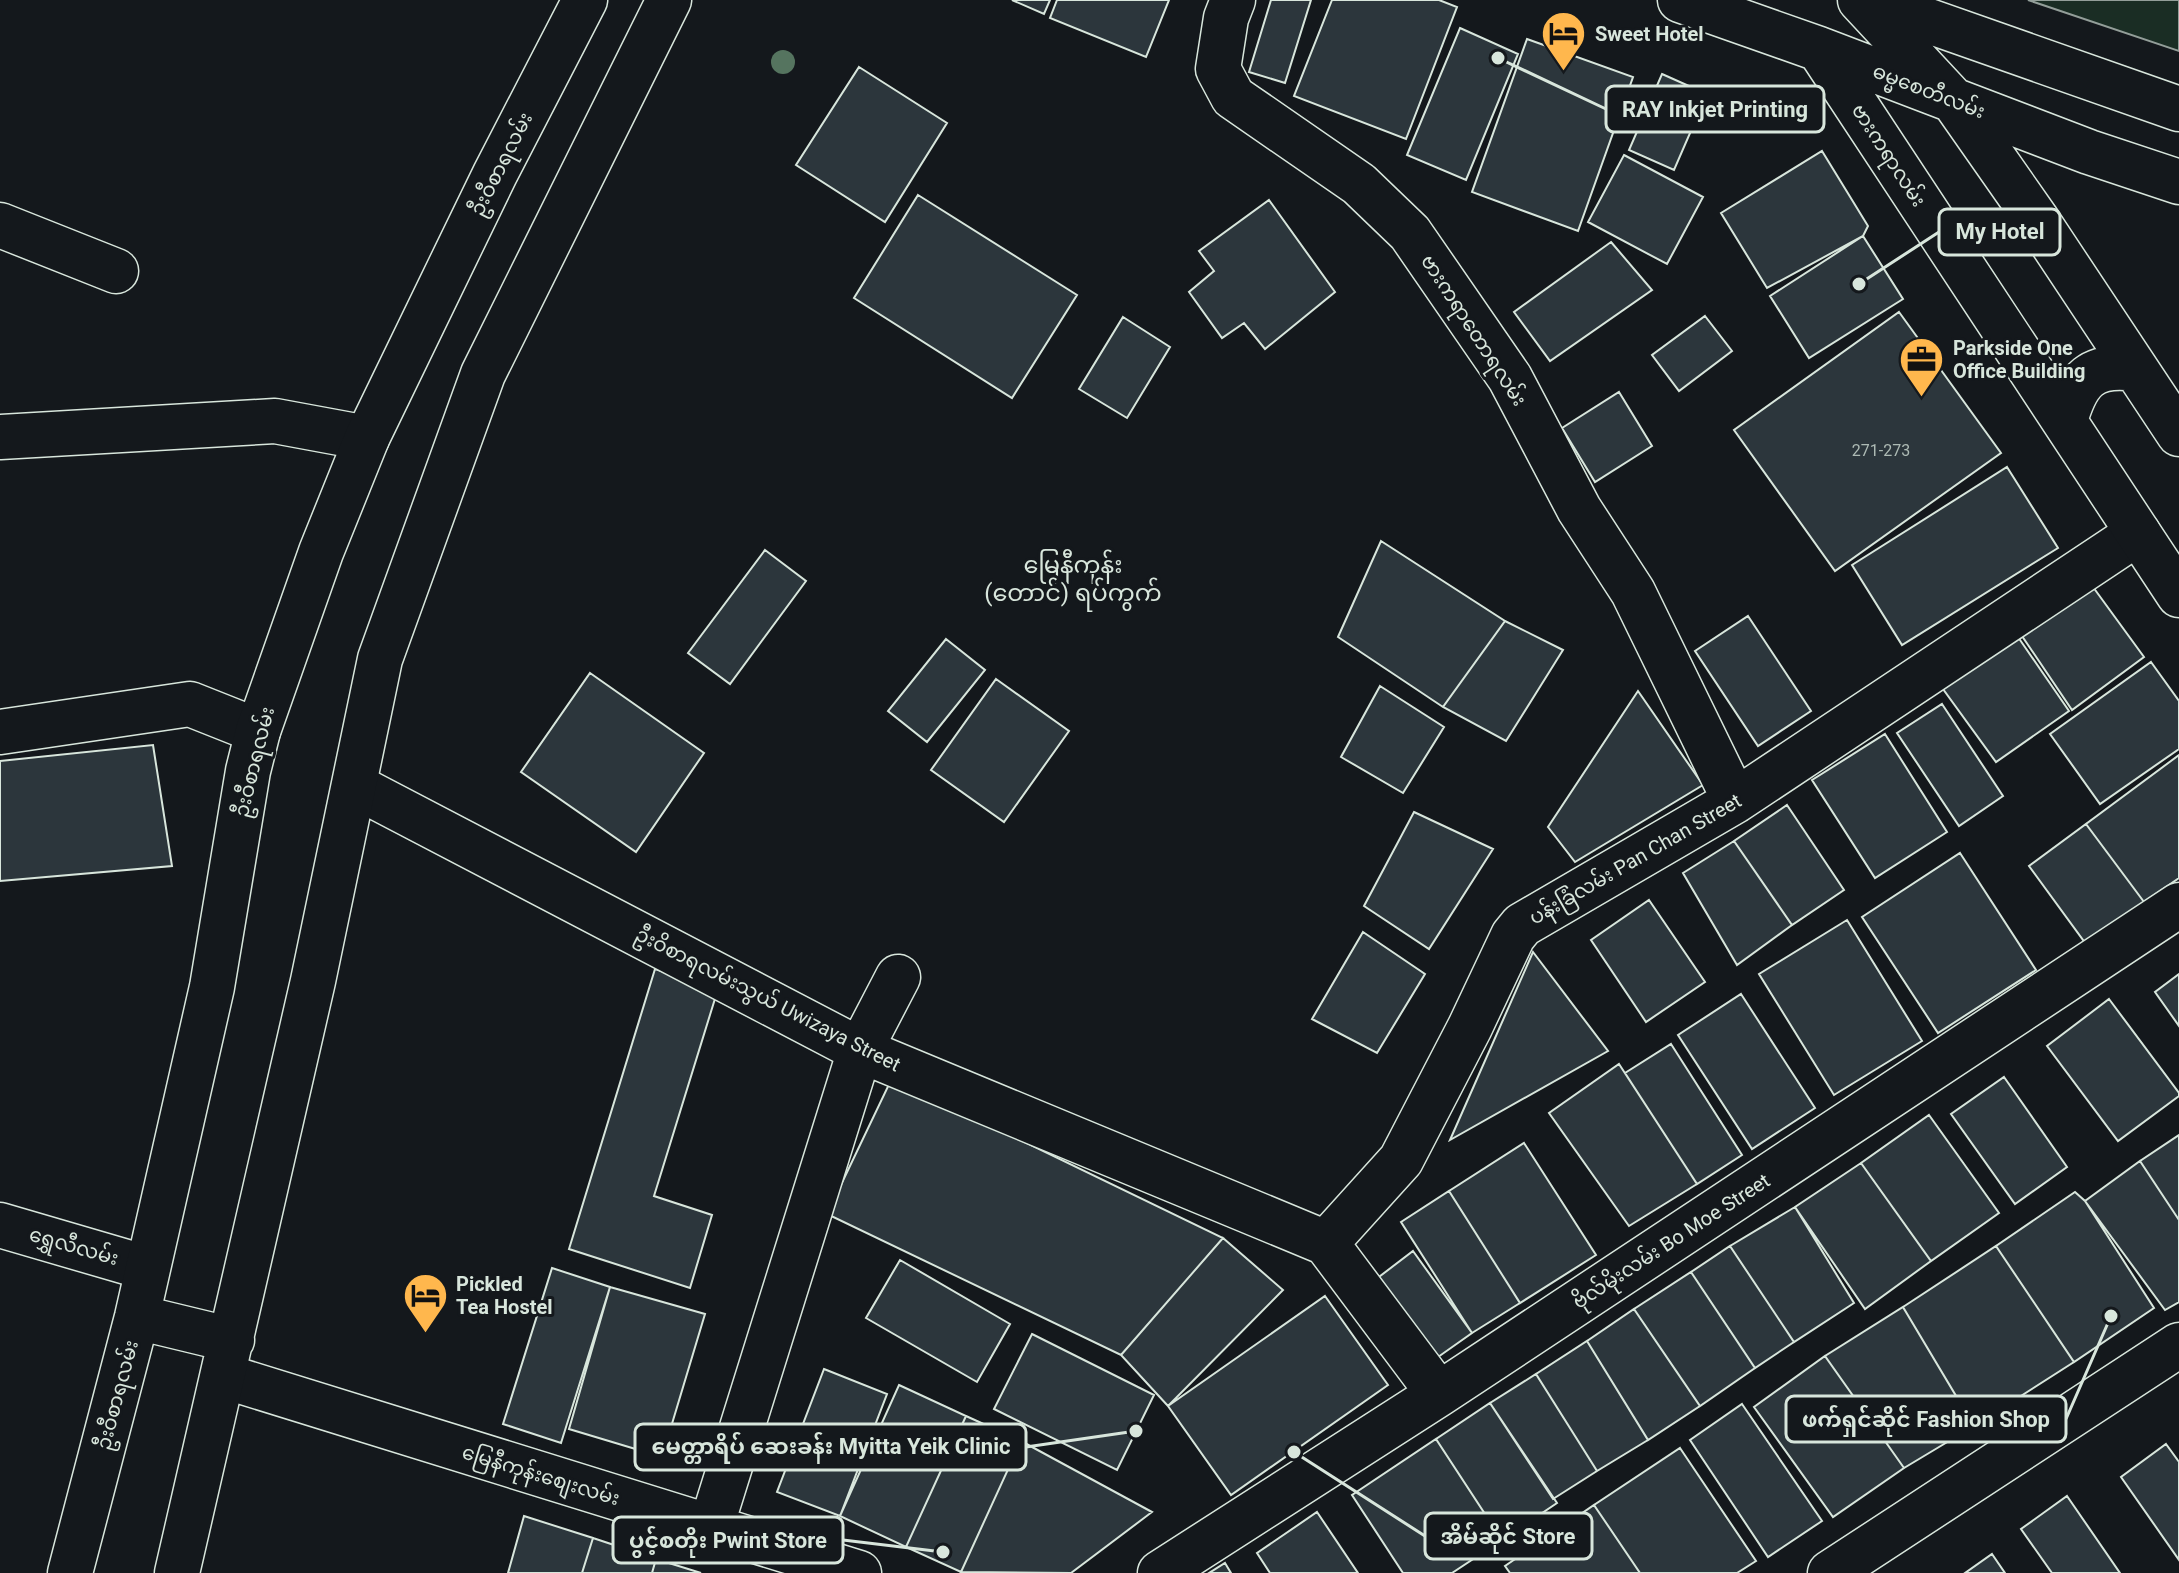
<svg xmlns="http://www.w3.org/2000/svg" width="2179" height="1573" font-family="Roboto,'Noto Sans Myanmar',sans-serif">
  <rect width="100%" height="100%" fill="#14181c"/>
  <!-- green -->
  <path fill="#1a2d24" stroke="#939e99" stroke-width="2" d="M 2028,0 L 2179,0 L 2179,51 Z"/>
  <!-- building -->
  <path fill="#2c363c" stroke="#d8e6dc" stroke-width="2" d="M 1012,0 L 1050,0 L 1044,14 Z
    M 1057,0 L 1169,0 L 1146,57 L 1050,18 Z
    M 1271,0 L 1311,0 L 1285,83 L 1249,72 Z
    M 1332,0 L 1439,0 L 1457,7 L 1406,139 L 1294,96 Z
    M 1460,28 L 1518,54 L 1466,180 L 1407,155 Z
    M 1527,39 L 1633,77 L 1578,231 L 1472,192 Z
    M 859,67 L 947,123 L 885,222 L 796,165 Z
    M 1662,74 L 1707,94 L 1674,170 L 1629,150 Z
    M 1822,151 L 1868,226 L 1863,236 L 1767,288 L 1721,213 Z
    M 1624,155 L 1703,197 L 1667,264 L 1588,222 Z
    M 918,195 L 1077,295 L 1012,398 L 854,298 Z
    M 1269,200 L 1335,292 L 1265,349 L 1244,323 L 1222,338 L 1189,292 L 1214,271 L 1199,251 Z
    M 1863,236 L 1903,299 L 1809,358 L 1770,296 Z
    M 1611,242 L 1652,290 L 1550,361 L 1514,312 Z
    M 1899,312 L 2001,453 L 1835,571 L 1734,430 Z
    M 1705,316 L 1732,351 L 1679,391 L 1652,355 Z
    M 1123,317 L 1170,347 L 1127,418 L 1079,389 Z
    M 1619,392 L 1652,446 L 1595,482 L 1562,428 Z
    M 2007,467 L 2058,548 L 1902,645 L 1852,565 Z
    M 1381,541 L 1505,621 L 1443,707 L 1338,637 Z
    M 765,550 L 806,581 L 730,684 L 688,653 Z
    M 2093,587 L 2144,657 L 2072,710 L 2022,636 Z
    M 1748,616 L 1811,711 L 1758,746 L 1695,651 Z
    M 1505,621 L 1563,650 L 1506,741 L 1443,707 Z
    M 2018,637 L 2069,711 L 1996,762 L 1943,689 Z
    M 946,639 L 985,670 L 927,742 L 888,711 Z
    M 2151,662 L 2179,701 L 2179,749 L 2100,804 L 2050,734 Z
    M 590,673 L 704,753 L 636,852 L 521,772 Z
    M 996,679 L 1069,731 L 1004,822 L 931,770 Z
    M 1380,686 L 1444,727 L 1403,793 L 1341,757 Z
    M 1638,691 L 1703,785 L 1575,862 L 1548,827 Z
    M 1942,704 L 2003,796 L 1959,826 L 1897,733 Z
    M 1885,734 L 1947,832 L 1875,878 L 1812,780 Z
    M 153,745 L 172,866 L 0,881 L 0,761 Z
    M 2179,755 L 2179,878 L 2144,902 L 2086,824 Z
    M 1787,805 L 1844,890 L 1792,925 L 1734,841 Z
    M 1414,812 L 1493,849 L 1429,949 L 1364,906 Z
    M 2086,824 L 2144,902 L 2086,944 L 2029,866 Z
    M 1734,841 L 1792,925 L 1737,965 L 1683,873 Z
    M 1960,853 L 2036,970 L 1938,1033 L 1862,917 Z
    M 1649,900 L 1705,982 L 1646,1022 L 1591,940 Z
    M 1847,920 L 1922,1041 L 1834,1095 L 1759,974 Z
    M 1363,932 L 1425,974 L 1377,1053 L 1312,1019 Z
    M 1533,952 L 1608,1051 L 1450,1140 Z
    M 655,969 L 718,989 L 654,1196 L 712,1215 L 690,1288 L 569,1249 Z
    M 2179,974 L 2179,1026 L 2155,992 Z
    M 1741,994 L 1815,1108 L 1752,1149 L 1678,1035 Z
    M 2109,999 L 2179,1093 L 2179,1096 L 2118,1141 L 2047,1046 Z
    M 1671,1044 L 1742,1155 L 1697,1184 L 1625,1073 Z
    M 1619,1064 L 1697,1184 L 1629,1226 L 1549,1113 Z
    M 2004,1077 L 2067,1167 L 2015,1204 L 1951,1114 Z
    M 892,1078 L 1223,1238 L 1121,1355 L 827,1214 Z
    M 1929,1115 L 1999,1213 L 1931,1261 L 1861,1163 Z
    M 2179,1135 L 2179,1220 L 2140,1161 Z
    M 1524,1143 L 1596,1255 L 1520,1303 L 1449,1191 Z
    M 2140,1161 L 2179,1220 L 2179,1302 L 2165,1310 L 2085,1201 Z
    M 1861,1163 L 1931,1261 L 1865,1309 L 1795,1207 Z
    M 1449,1191 L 1520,1303 L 1472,1333 L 1401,1222 Z
    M 2075,1192 L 2085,1201 L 2154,1308 L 2074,1362 L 1996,1246 Z
    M 1795,1207 L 1854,1303 L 1794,1342 L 1730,1246 Z
    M 1223,1238 L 1283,1290 L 1168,1406 L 1121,1355 Z
    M 1730,1246 L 1794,1342 L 1755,1368 L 1691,1272 Z
    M 1996,1246 L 2074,1362 L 1974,1426 L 1903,1307 Z
    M 1413,1251 L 1472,1333 L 1431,1362 L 1371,1283 Z
    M 900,1260 L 1010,1324 L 977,1382 L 866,1318 Z
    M 552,1268 L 610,1287 L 561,1443 L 503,1424 Z
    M 1691,1272 L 1755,1368 L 1700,1406 L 1634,1309 Z
    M 610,1287 L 705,1314 L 662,1457 L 569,1429 Z
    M 1325,1296 L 1388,1385 L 1231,1495 L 1168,1406 Z
    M 1903,1307 L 1974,1426 L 1904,1468 L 1825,1356 Z
    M 1634,1309 L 1700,1406 L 1648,1440 L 1587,1341 Z
    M 1032,1334 L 1154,1395 L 1117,1470 L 994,1409 Z
    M 1587,1341 L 1648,1440 L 1597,1471 L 1536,1374 Z
    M 1825,1356 L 1904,1468 L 1833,1517 L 1754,1407 Z
    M 824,1369 L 887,1394 L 840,1516 L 777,1492 Z
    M 1536,1374 L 1597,1471 L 1553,1499 L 1490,1403 Z
    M 899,1385 L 966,1416 L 906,1547 L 840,1516 Z
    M 1490,1403 L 1557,1503 L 1502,1540 L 1436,1439 Z
    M 1742,1404 L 1822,1521 L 1768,1557 L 1690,1440 Z
    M 966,1416 L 1021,1441 L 961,1572 L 906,1547 Z
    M 1436,1439 L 1502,1540 L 1452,1573 L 1403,1573 L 1352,1495 Z
    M 1021,1441 L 1152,1512 L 1071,1573 L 961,1572 Z
    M 2166,1444 L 2179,1462 L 2179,1560 L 2121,1477 Z
    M 1680,1448 L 1756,1561 L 1737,1573 L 1640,1573 L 1594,1505 Z
    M 2067,1496 L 2120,1573 L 2052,1573 L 2021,1529 Z
    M 1594,1505 L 1640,1573 L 1510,1573 L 1505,1566 Z
    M 1317,1512 L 1358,1573 L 1270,1573 L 1257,1553 Z
    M 524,1516 L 593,1538 L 582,1573 L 508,1573 Z
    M 593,1538 L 656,1559 L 652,1573 L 582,1573 Z
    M 1992,1554 L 2005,1573 L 1965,1573 Z
    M 656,1559 L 701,1573 L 652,1573 Z
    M 1225,1563 L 1231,1573 L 1209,1573 Z"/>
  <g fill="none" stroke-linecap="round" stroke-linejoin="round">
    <defs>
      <path id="minor" d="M 1233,0 L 1226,18 L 1218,69 L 1233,97 L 1359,184 L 1410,233 L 1510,378 L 1579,509 L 1633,592 L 1735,801
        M 0,225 L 116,271
        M 0,437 L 275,421 L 367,438
        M 0,732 L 190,704 L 258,731
        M 355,786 L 860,1050 L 1326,1243
        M 0,1225 L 147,1268
        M 224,1376 L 859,1573
        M 1439,1394 L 1326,1243 L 1401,1160 L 1470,1027 L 1513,936 L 1522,925 L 1735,801 L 2138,533
        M 711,1527 L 860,1050 L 898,977
        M 1160,1573 L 1439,1394 L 2179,905
        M 1830,1573 L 2179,1345"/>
      <path id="major" d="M 1680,0 L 1819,49 L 2089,152 L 2179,182
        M 1860,0 L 1953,100 L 2037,220 L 2179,434
        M 1869,0 L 2179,109
        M 1819,49 L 2179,595
        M 2065,421 C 2077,379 2091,363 2136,369
        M 137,1317 L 232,1340
        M 70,1573 L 137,1317 L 212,987 L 248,771 L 258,731 L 321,552 L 367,438 L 495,174 L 585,0
        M 177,1573 L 313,981 L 380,659 L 483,374 L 669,0"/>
    </defs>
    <!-- minor casing -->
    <use href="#minor" stroke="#d8e6dc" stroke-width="47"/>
    <!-- major casing -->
    <use href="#major" stroke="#d8e6dc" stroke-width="47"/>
    <!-- minor -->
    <use href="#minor" stroke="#14181c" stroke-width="44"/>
    <!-- major -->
    <use href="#major" stroke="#14181c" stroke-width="44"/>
  </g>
  <!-- trees -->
  <circle fill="#55745f" cx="783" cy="62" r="12"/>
  <!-- icons -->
  <defs>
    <symbol id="hotel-pin" viewBox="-11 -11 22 30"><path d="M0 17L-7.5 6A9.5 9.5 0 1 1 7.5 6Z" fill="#ffb74d" stroke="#14181c"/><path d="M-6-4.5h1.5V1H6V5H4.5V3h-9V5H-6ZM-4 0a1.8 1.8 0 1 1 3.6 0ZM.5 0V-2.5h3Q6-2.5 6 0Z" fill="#111"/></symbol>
    <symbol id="office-pin" viewBox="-11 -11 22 30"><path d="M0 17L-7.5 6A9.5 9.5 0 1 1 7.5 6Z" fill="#ffb74d" stroke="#14181c"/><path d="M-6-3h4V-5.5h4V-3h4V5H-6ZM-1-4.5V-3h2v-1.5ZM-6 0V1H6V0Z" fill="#111"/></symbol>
  </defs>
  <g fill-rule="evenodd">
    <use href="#hotel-pin" x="1538" y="8" width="51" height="69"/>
    <use href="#office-pin" x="1896" y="334" width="51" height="69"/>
    <use href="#hotel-pin" x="400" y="1270" width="51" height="69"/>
  </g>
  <g text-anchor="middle" stroke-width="6" stroke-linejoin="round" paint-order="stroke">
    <!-- number labels -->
    <g font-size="16" fill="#adbab4">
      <text x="1881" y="456">271-273</text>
    </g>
    <!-- poi labels -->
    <g font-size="20" font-weight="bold" fill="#d8e6dc" stroke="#14181c" text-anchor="start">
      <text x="1595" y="41">Sweet Hotel</text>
      <text x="1953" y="355">Parkside One<tspan x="1953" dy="23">Office Building</tspan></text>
      <text x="456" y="1291">Pickled<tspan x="456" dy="23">Tea Hostel</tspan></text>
    </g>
    <!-- street labels -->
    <g font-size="20" fill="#d8e6dc" stroke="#14181c">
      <text transform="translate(1929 91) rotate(21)" y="7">ဓမ္မစေတီလမ်း</text>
      <text transform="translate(1889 155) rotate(57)" y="7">ဗားကရာလမ်း</text>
      <text transform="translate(501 164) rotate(-63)" y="7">ဦးဝီစာရလမ်း</text>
      <text transform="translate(1474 330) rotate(57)" y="7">ဗားကရာတောရလမ်း</text>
      <text transform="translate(254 762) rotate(-76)" y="7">ဦးဝီစာရလမ်း</text>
      <text transform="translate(1635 859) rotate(-30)" y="7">ပန်းခြံလမ်း Pan Chan Street</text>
      <text transform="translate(768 999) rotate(27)" y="7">ဦးဝိစာရလမ်းသွယ် Uwizaya Street</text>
      <text transform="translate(1671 1241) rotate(-33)" y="7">ဗိုလ်မိုးလမ်း Bo Moe Street</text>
      <text transform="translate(74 1246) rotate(16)" y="7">ရွှေလီလမ်း</text>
      <text transform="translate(117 1395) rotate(-75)" y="7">ဦးဝီစာရလမ်း</text>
      <text transform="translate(541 1475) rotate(17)" y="7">မြေနီကုန်းစျေးလမ်း</text>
    </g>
    <!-- quarter labels -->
    <g font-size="24" fill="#d8e6dc" stroke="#14181c">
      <text x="1073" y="573">မြေနီကုန်း<tspan x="1073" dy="28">(တောင်) ရပ်ကွက်</tspan></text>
    </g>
  </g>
  <!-- callouts -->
  <path fill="none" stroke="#d8e6dc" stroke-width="3" d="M1498 58L1606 109M1859 284L1939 232M2111 1316L2066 1419M1136 1431L1026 1447M1294 1452L1425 1536M943 1552L843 1540"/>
  <g fill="#d8e6dc" stroke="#14181c" stroke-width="3">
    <circle cx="1498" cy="58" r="8"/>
    <circle cx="1859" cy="284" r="8"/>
    <circle cx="2111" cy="1316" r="8"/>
    <circle cx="1136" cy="1431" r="8"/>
    <circle cx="1294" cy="1452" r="8"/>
    <circle cx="943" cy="1552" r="8"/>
  </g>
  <g fill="#14181c" stroke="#d8e6dc" stroke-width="3">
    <rect x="1606" y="86" width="218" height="46" rx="8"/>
    <rect x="1939" y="209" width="121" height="46" rx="8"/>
    <rect x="1786" y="1396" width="280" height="46" rx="8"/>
    <rect x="635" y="1424" width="391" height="46" rx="8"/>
    <rect x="1425" y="1513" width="167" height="46" rx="8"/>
    <rect x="613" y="1517" width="230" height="46" rx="8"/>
  </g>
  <g font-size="22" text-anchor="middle" font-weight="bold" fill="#d8e6dc">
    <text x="1715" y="117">RAY Inkjet Printing</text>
    <text x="2000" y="239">My Hotel</text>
    <text x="1926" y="1427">ဖက်ရှင်ဆိုင် Fashion Shop</text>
    <text x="831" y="1454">မေတ္တာရိပ် ဆေးခန်း Myitta Yeik Clinic</text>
    <text x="1508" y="1544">အိမ်ဆိုင် Store</text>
    <text x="728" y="1548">ပွင့်စတိုး Pwint Store</text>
  </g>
</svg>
